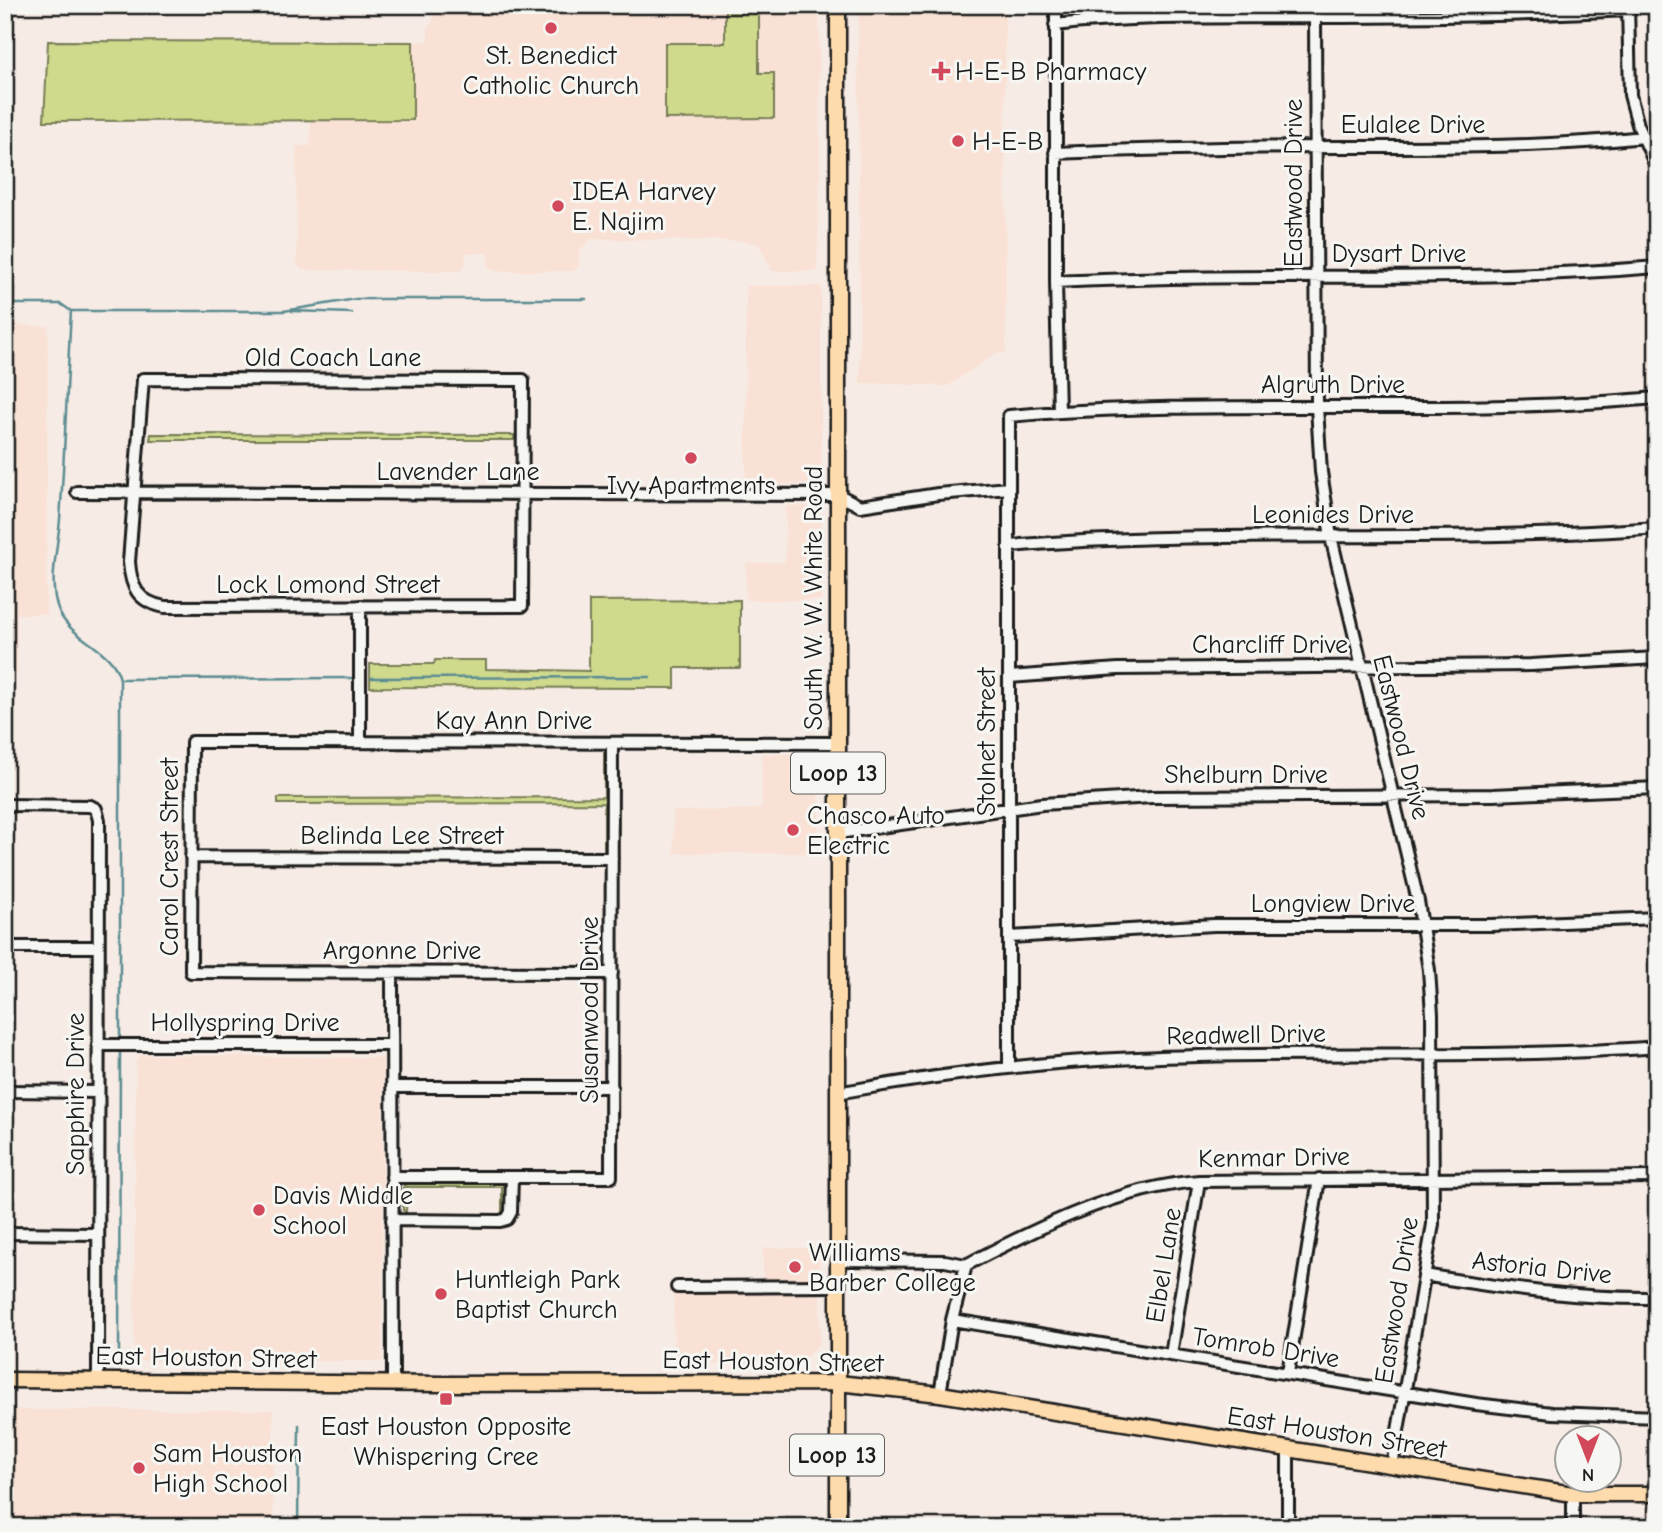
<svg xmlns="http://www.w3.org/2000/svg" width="1662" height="1532" font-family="'Comic Neue',sans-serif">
  <rect width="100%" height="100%" fill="#f7ece5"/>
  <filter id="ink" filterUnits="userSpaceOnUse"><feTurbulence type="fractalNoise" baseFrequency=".0143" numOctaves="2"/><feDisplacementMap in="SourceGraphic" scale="14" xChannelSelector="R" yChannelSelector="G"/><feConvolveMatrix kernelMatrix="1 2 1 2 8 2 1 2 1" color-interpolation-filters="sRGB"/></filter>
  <g filter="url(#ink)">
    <!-- built -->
    <path fill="#f9e1d5" d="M 440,5 L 725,5 L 725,43 L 666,119 L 774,118 L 774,74 L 759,73 L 759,5 L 819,5 L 820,173 L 817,271 L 772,271 L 759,244 L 745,241 L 591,239 L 579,251 L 579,266 L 574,271 L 494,271 L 488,267 L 488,253 L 466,253 L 465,265 L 460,271 L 303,270 L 297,265 L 296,146 L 310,146 L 311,119 L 413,120 L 413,42 L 428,41 L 428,29 Z
      M 858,5 L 1005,5 L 1006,353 L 996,353 L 948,386 L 860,383 Z
      M 746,286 L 821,286 L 821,484 L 746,484 Z
      M 5,325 L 48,326 L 46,614 L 17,614 L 17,672 L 5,672 Z
      M 786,506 L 821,506 L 821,600 L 746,600 L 746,563 L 785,562 Z
      M 762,754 L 818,754 L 819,853 L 674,853 L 673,811 L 762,809 Z
      M 141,1055 L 383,1058 L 382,1361 L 134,1361 L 136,1060 Z
      M 763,1248 L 819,1248 L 819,1282 L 763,1282 Z
      M 673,1292 L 820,1292 L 820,1343 L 799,1364 L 674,1364 Z
      M 5,1410 L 273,1410 L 273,1527 L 5,1527 Z"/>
    <!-- green -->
    <path fill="#cfda8d" stroke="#767b54" stroke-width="2" d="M 725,5 L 759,5 L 759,73 L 774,73 L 774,118 L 665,119 L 665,43 L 725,43 Z
      M 48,41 L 413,42 L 413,120 L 44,121 Z
      M 151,434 L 514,435 L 514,440 L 150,440 Z
      M 740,600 L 740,668 L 675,668 L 675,688 L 370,687 L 370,664 L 434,664 L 435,660 L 486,660 L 486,669 L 589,671 L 589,601 Z
      M 604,752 L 607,845 L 604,848 L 604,803 L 278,804 L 278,798 L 604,797 Z
      M 407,1184 L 502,1184 L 505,1187 L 505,1210 L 502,1214 L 502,1187 L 407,1187 L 406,1213 L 403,1210 L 403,1187 Z"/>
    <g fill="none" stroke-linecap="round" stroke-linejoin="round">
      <!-- stream -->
      <path stroke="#5c8c92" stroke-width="2.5" d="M 5,304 L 61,304 L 71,311 C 67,380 65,450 60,519 C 58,548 48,581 58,609 C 69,640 113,647 120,679 L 120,1041
        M 71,311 L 284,311 L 356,299 L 586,299
        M 292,311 L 352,313
        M 372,678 L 650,677
        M 120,679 L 353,678
        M 119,1352 L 120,1047
        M 298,1527 L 299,1425"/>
      <defs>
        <path id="minor" d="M 1056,5 L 1056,282 L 1059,412
          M 1628,5 L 1630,95 L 1638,125 L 1657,168
          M 1315,17 L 1317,407 L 1321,472 L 1331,537 L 1418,901 L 1429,970 L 1432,1014 L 1433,1224 L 1392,1466
          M 1055,25 C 1140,15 1225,18 1310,17 C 1416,17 1522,16 1628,10
          M 1055,153 C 1149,149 1243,147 1336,147 C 1439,147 1542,148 1644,137
          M 1056,282 C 1256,271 1457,284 1657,267
          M 143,379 L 523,380 L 522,606 L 165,607 C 138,602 131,588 129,562 Z
          M 77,492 L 839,495 L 860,506 L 938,494 L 1009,488
          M 1009,546 C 1225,528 1441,544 1657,528
          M 1009,677 L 1118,669 L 1531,665 L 1657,658
          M 360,742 L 360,606
          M 5,805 L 90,806 L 96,809 L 99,820 L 98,1380
          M 838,833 L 1042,804 L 1152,797 L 1493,795 L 1657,788
          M 191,857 L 612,858
          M 1010,937 L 1214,925 L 1491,925 L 1657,918
          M 5,947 L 98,947
          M 392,973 L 393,1383
          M 612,973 L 191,972 L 192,742 L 837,743
          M 98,1045 L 392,1045
          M 1009,1068 L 1009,416 C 1224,397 1442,417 1657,398
          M 392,1087 L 612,1087
          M 5,1091 L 98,1092
          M 837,1093 C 936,1075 1036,1062 1137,1058 C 1310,1050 1484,1060 1657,1047
          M 392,1177 L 611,1177 L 612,743
          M 392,1220 L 500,1221 L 507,1219 L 511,1212 L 512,1177
          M 5,1233 L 98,1234
          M 838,1260 L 945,1261 L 966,1265
          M 1424,1275 C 1501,1288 1578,1299 1657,1298
          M 677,1287 L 838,1286
          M 952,1320 L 1476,1404 L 1552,1413 L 1657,1417
          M 1171,1355 L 1199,1181
          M 1288,1373 L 1319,1179
          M 940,1394 L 952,1320 L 966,1265 C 1037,1228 1119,1187 1199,1181 L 1657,1177
          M 1288,1527 L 1288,1449
          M 1573,1527 L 1573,1494"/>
        <path id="major" d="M 5,1380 L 446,1384 L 838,1383 L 940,1394 L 1573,1494 L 1657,1494
          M 838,1527 L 838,5"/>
      </defs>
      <!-- minor casing -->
      <use href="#minor" stroke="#1c1c1c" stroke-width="16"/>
      <!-- major casing -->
      <use href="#major" stroke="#1c1c1c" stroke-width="19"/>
      <!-- minor -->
      <use href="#minor" stroke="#f6f6f2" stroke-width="10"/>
      <!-- major -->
      <use href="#major" stroke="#fedbac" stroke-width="14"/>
    </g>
  </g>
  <!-- markers -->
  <g fill="#d1495b" stroke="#f6f6f2" stroke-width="2.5">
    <circle cx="551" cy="28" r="7"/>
    <path d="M937.5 60.5h7v7h7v7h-7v7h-7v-7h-7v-7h7z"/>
    <circle cx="958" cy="141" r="7"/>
    <circle cx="558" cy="206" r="7"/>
    <circle cx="691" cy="458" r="7"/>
    <circle cx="793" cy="830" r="7"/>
    <circle cx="259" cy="1210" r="7"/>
    <circle cx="795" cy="1267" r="7"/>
    <circle cx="441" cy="1294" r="7"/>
    <rect x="439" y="1392" width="14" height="14" rx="3.5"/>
    <circle cx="139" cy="1468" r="7"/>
  </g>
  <g text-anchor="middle" stroke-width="6" stroke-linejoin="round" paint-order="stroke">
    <!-- shield labels -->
    <g fill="#f6f6f2" stroke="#5d5d5c" stroke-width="2">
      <rect x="791" y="752.5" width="94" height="41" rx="5"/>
      <rect x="790" y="1434.5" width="94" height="41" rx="5"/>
    </g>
    <g font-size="24" font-weight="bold" fill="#1c1c1c">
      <text x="838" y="781">Loop 13</text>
      <text x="837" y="1463">Loop 13</text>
    </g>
    <!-- poi labels -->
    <g font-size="26" fill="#1c1c1c" stroke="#f6f6f2" text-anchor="start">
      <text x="551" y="64" text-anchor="middle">St. Benedict<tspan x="551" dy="30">Catholic Church</tspan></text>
      <text x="955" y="80">H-E-B Pharmacy</text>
      <text x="972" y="150">H-E-B</text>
      <text x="572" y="200">IDEA Harvey<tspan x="572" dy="30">E. Najim</tspan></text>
      <text x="691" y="494" text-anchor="middle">Ivy Apartments</text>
      <text x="807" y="824">Chasco Auto<tspan x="807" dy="30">Electric</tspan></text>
      <text x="273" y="1204">Davis Middle<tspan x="273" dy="30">School</tspan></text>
      <text x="809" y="1261">Williams<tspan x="809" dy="30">Barber College</tspan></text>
      <text x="455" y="1288">Huntleigh Park<tspan x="455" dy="30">Baptist Church</tspan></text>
      <text x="446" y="1435" text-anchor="middle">East Houston Opposite<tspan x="446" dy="30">Whispering Cree</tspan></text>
      <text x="153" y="1462">Sam Houston<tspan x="153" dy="30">High School</tspan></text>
    </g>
    <!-- street labels -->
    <g font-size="26" fill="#1c1c1c" stroke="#f6f6f2">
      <text x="1413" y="133">Eulalee Drive</text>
      <text transform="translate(1293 183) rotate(-90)" y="9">Eastwood Drive</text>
      <text x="1399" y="262">Dysart Drive</text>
      <text x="333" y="366">Old Coach Lane</text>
      <text x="1333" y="393">Algruth Drive</text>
      <text x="458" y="480">Lavender Lane</text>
      <text x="1333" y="523">Leonides Drive</text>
      <text x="328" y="593">Lock Lomond Street</text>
      <text transform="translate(813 598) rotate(-90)" y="9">South W. W. White Road</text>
      <text x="1270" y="653">Charcliff Drive</text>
      <text x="514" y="729">Kay Ann Drive</text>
      <text transform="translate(1402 737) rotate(76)" y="9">Eastwood Drive</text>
      <text transform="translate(986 742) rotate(-90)" y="9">Stolnet Street</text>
      <text x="1246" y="783">Shelburn Drive</text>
      <text x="402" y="844">Belinda Lee Street</text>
      <text transform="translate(169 857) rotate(-90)" y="9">Carol Crest Street</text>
      <text x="1333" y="912">Longview Drive</text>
      <text x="402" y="959">Argonne Drive</text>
      <text transform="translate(589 1010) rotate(-90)" y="9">Susanwood Drive</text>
      <text x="245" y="1031">Hollyspring Drive</text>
      <text transform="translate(1246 1034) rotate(-1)" y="9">Readwell Drive</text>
      <text transform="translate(75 1094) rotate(-90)" y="9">Sapphire Drive</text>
      <text transform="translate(1274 1157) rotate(-1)" y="9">Kenmar Drive</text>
      <text transform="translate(1163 1265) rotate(-81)" y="9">Elbel Lane</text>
      <text transform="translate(1542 1267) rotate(6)" y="9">Astoria Drive</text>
      <text transform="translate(1396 1300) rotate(-81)" y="9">Eastwood Drive</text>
      <text transform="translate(1266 1347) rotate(9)" y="9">Tomrob Drive</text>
      <text transform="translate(206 1357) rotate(1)" y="9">East Houston Street</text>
      <text transform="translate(773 1361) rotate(1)" y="9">East Houston Street</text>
      <text transform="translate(1337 1432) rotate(9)" y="9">East Houston Street</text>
    </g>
  </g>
  <!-- margin -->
  <rect width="1662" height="1532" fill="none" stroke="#f6f6f2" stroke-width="28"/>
  <rect x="14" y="14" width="1634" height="1504" fill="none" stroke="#1c1c1c" stroke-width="2.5" filter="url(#ink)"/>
  <!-- north arrow -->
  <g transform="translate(1588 1459) rotate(180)"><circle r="33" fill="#f6f6f2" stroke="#9f9f9c" stroke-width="2"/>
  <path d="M0-5L12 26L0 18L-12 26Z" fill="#d1495b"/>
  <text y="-10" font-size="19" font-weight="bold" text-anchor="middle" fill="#1c1c1c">N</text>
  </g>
</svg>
